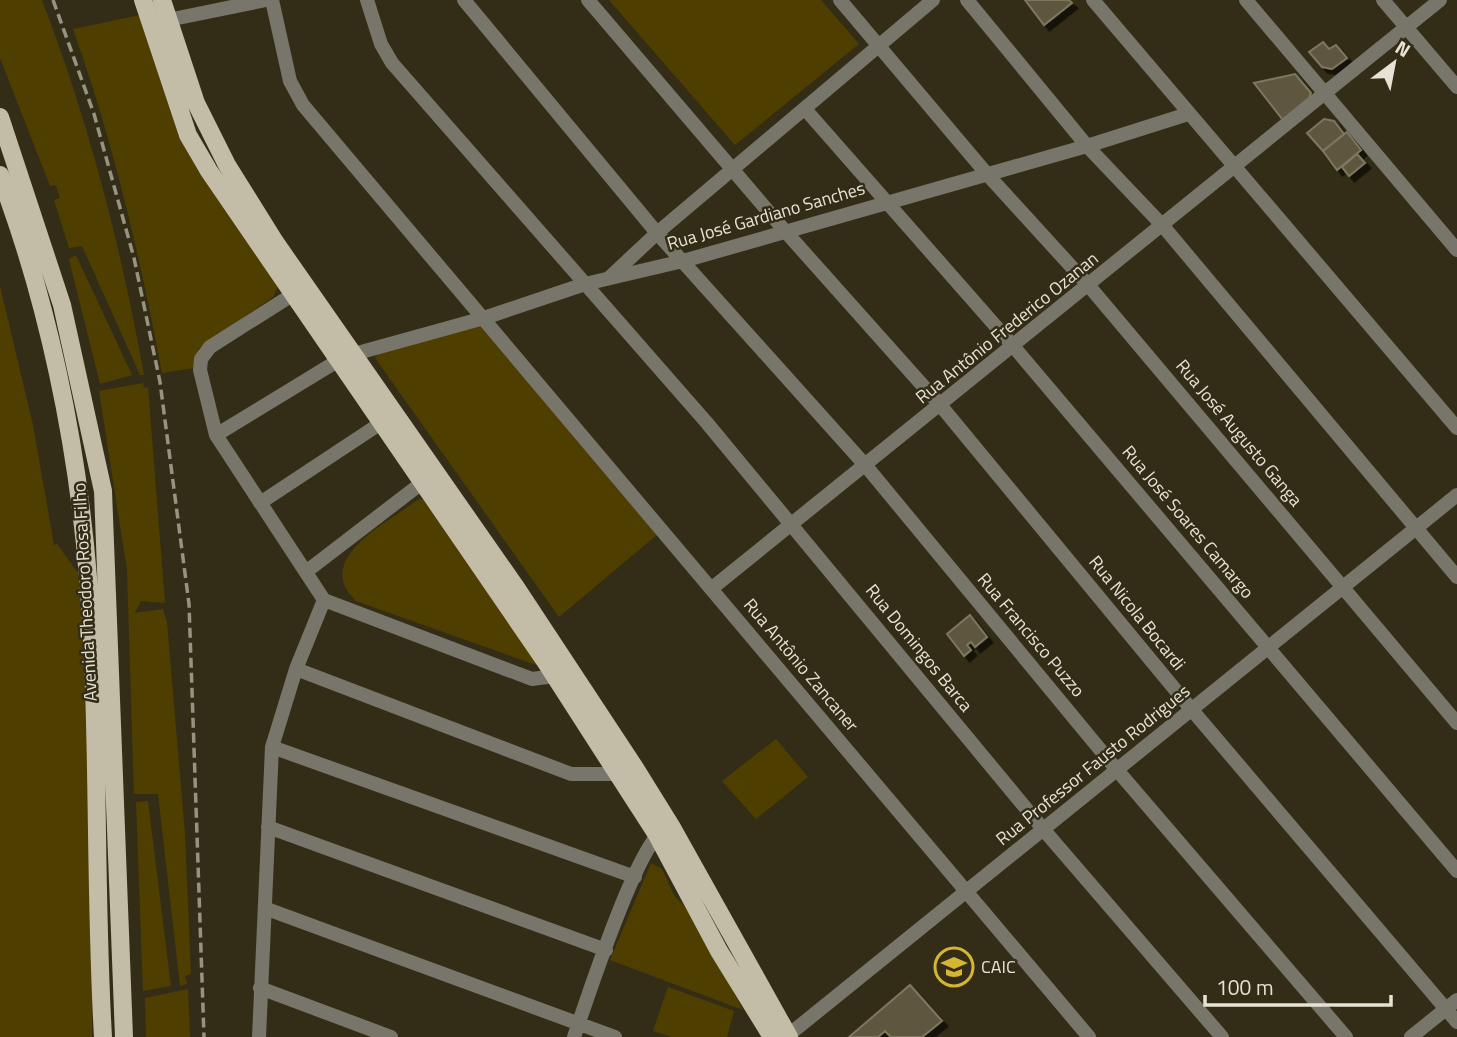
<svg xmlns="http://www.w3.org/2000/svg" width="1457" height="1037" font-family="'Titillium Web',sans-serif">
  <defs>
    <filter id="shadow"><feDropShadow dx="5.5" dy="5.5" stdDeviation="0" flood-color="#0009"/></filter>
  </defs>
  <rect width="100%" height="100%" fill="#332d17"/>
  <!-- green -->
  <path fill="#4e3f01" d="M 0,0 L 42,0 C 89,122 121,247 144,375 L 140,375 L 82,246 L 69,248 L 54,200 L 60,198 L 56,185 L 50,186 L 0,58 Z
    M 609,0 L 821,0 L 859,44 L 735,145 Z
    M 145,14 L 170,100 L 278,286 L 273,297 L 199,348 L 194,368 L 162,373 C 140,256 113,141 73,29 Z
    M 76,255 L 132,375 L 100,384 L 69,259 Z
    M 0,286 L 33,425 L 54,545 L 57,544 L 78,573 L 93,774 L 92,1037 L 0,1037 Z
    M 480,325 L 658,534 L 559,617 L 375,358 L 380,352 Z
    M 143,383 L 144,388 L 148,387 L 165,603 L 141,601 L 135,613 L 163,609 L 167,622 L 185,834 L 191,974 L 185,976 L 187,984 L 180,986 L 158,794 L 134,794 L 127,570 L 99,391 Z
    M 419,499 L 427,500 L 539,661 L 536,665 L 356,601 C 312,559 387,523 419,499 Z
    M 776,739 L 808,777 L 756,819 L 722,781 Z
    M 148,801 L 171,986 L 143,991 L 136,802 Z
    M 651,863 L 662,869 L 674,895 L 694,917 L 743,1010 L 610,960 Z
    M 668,987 L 734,1011 L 727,1037 L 671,1037 L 653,1031 Z
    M 188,989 L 190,1037 L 146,1037 L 145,998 Z"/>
  <!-- building -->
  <path fill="#5e5740" stroke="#7e775e" stroke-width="2" filter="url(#shadow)" d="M 1025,0 L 1069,0 L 1072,3 L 1044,25 Z
    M 1323,42 L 1329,49 L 1336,45 L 1347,58 L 1332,69 L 1322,67 L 1309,52 Z
    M 1295,74 L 1311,93 L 1308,100 L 1283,120 L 1254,83 Z
    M 1324,119 L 1334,121 L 1344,134 L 1323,151 L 1307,133 Z
    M 1347,132 L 1361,150 L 1337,170 L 1323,151 Z
    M 1357,154 L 1365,163 L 1349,176 L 1342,167 Z
    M 970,615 L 987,637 L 975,647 L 971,642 L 967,645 L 971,650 L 964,656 L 947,634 Z
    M 910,985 L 942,1021 L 922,1037 L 891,1037 L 885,1031 L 878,1037 L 849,1037 Z"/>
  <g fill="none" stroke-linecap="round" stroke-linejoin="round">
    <!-- minor -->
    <path stroke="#78756a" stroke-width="14" d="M 272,0 L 290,81 L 303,105 L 1089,1037
      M 367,0 L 381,44 L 392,63 L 707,423 L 1043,829 L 1222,1037
      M 464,0 L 657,233 L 866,466 L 1117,770 L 1346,1037
      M 588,0 L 785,231 L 941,406 L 1192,710 L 1457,1022
      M 840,0 L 986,173 L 1089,286 L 1457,723
      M 967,0 L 1087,146 L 1163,226 L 1457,577
      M 1093,0 L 1457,428
      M 1246,0 L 1457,250
      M 1383,0 L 1457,87
      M 168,20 L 266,0
      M 805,109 L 1014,347 L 1457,871
      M 610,277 L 657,233 L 933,0
      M 216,435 L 339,360 L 354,354 L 484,318 L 585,284 L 683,261 L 1087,146 L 1188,114
      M 260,503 L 381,423
      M 307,571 L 423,482
      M 711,589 L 1440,0
      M 324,600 L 532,679 L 555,676
      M 296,669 L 571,774 L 617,774
      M 272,747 L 635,877
      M 268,827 L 606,950
      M 267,909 L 615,1037
      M 260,988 L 391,1037
      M 259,1037 L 272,747 L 296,669 L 324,600 L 216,435 L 200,370 L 201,359 L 210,347 L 292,295
      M 574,1037 C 587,999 636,847 664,829
      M 786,1037 L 1457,495
      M 1411,1037 L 1457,1000"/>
    <!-- major -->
    <path stroke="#c3bda7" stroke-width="18" d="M 143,0 L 188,135 L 209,171 L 545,661 L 657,835 L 719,951 L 772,1037
      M 162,0 L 196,103 L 227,165 L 275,242 L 517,589 L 635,768 L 671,826 L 789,1037
      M 0,117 L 62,305 L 103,491 L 124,1037
      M 0,175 C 48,302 77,442 88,577 C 100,730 94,884 103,1037"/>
    <!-- rail -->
    <path stroke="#979381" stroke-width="3.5" stroke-dasharray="10 5" stroke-linecap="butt" d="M 53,0 L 94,114 L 134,258 L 160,382 L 189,604 L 204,1037"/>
  </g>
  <!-- icons -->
  <defs>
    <symbol id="school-ring" viewBox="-11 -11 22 22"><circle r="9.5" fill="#332d17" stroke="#d5b534" stroke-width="1.5"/><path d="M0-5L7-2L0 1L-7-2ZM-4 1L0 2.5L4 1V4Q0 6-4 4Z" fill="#d5b534"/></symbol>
  </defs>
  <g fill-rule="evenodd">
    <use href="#school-ring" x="932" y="945" width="44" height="44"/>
  </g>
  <g text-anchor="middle" stroke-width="5" stroke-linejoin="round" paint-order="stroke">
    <!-- street labels -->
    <g font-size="18" fill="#e6e3d5" stroke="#332d17">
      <text transform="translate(766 216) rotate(-16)" y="6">Rua José Gardiano Sanches</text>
      <text transform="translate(1007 328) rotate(-39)" y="6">Rua Antônio Frederico Ozanan</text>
      <text transform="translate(1239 433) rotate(50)" y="6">Rua José Augusto Ganga</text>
      <text transform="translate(1188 522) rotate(50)" y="6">Rua José Soares Camargo</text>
      <text transform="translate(85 592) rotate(-93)" y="6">Avenida Theodoro Rosa Filho</text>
      <text transform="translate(1137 613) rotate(51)" y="6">Rua Nicola Bocardi</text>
      <text transform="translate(1031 635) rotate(50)" y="6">Rua Francisco Puzzo</text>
      <text transform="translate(919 648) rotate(51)" y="6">Rua Domingos Barca</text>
      <text transform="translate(801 665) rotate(50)" y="6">Rua Antônio Zancaner</text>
      <text transform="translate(1093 765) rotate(-39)" y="6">Rua Professor Fausto Rodrigues</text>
    </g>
    <!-- poi labels -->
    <g font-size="18" fill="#e6e3d5" stroke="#332d17" text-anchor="start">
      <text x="981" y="973">CAIC</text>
    </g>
  </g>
  <!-- north arrow -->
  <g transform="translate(1394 63) rotate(32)" stroke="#332d17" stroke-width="5" paint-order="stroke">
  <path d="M0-5L12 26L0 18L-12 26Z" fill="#e6e3d5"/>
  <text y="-10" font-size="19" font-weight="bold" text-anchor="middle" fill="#e6e3d5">N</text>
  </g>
  <!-- scale -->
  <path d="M1205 995v10h186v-10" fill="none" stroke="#e6e3d5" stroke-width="3.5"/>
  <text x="1216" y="995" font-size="21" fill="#e6e3d5" stroke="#332d17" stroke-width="5" paint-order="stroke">100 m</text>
</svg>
